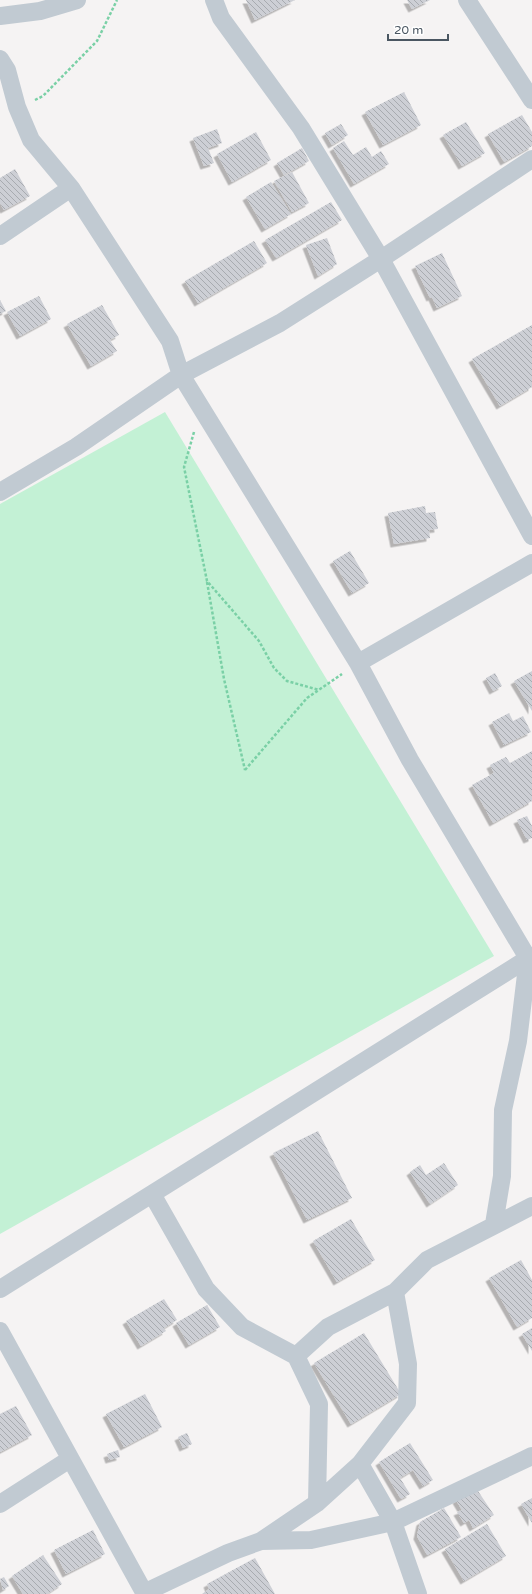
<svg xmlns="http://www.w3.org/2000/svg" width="532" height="1594" font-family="'Varela Round',sans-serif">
  <defs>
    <pattern id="building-back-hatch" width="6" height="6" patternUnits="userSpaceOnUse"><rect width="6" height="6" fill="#cdcfd5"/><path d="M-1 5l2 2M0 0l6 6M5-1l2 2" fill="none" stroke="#a8abb0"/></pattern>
    <filter id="shadow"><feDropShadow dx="-3.5" dy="3.5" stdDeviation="0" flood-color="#0004"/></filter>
  </defs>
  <rect width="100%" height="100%" fill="#f5f3f3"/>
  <!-- green -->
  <path fill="#c3f1d5" d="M 165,412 L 494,956 L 0,1234 L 0,504 Z"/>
  <!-- building -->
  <path fill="url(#building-back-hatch)" filter="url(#shadow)" d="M 246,0 L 295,0 L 255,20 Z
    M 407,0 L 430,0 L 412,9 Z
    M 404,92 L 421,125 L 383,145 L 365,112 Z
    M 522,115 L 532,132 L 532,146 L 504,162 L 488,134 Z
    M 466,122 L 485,153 L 462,166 L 443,135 Z
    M 341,124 L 348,135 L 332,145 L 325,133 Z
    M 217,129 L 222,143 L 208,148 L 214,163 L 204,166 L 193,138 Z
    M 256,132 L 271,160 L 232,182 L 217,154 Z
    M 344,141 L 353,155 L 366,147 L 372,157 L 381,151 L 389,164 L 354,184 L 333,148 Z
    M 302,148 L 309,161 L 284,175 L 277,163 Z
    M 15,169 L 30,196 L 4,210 L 0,203 L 0,178 Z
    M 292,172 L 309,203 L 292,212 L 274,181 Z
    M 271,182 L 291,214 L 265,229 L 246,197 Z
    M 331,202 L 342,220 L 276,258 L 265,240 Z
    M 327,238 L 337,264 L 318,276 L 306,245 Z
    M 254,241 L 267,263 L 198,303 L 185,281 Z
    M 442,253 L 462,296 L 437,308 L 432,297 L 430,298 L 415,266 Z
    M 39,296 L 51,319 L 20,336 L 7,312 Z
    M 0,300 L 6,311 L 0,314 Z
    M 102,305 L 119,335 L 110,340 L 117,351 L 91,366 L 67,324 Z
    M 532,325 L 532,387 L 500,406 L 472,359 Z
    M 425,506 L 426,513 L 435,512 L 438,529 L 429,530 L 430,538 L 394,544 L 388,513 Z
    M 350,551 L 369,583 L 352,593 L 333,561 Z
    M 532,671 L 532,711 L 514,681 Z
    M 495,673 L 502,686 L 493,691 L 486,678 Z
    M 509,713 L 513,721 L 523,716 L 531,732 L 504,745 L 492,722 Z
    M 532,751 L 532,801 L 493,823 L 472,785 L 494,773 L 490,765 L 506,757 L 510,763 Z
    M 527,816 L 532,826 L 532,838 L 527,840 L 517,820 Z
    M 318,1131 L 352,1198 L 307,1220 L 273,1153 Z
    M 444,1163 L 458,1185 L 430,1204 L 410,1172 L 420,1165 L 426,1175 Z
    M 351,1219 L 375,1260 L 337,1282 L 313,1241 Z
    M 521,1260 L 532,1280 L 532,1318 L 517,1327 L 489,1278 Z
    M 164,1299 L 177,1320 L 164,1328 L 166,1331 L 141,1346 L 126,1321 Z
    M 207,1305 L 220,1327 L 189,1345 L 176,1323 Z
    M 532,1328 L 532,1351 L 522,1334 Z
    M 364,1333 L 401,1394 L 351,1424 L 314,1363 Z
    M 145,1394 L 162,1427 L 124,1447 L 106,1414 Z
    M 16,1406 L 32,1435 L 0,1452 L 0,1414 Z
    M 187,1433 L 192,1444 L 183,1448 L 178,1437 Z
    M 410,1443 L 433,1480 L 423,1486 L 413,1470 L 400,1478 L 410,1494 L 401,1499 L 379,1462 Z
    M 118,1450 L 120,1457 L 109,1460 L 107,1454 Z
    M 476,1488 L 494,1515 L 473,1528 L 469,1520 L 464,1523 L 457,1512 L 462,1510 L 456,1500 Z
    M 532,1498 L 532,1523 L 521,1504 Z
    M 444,1508 L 461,1537 L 427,1555 L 417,1536 L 420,1522 Z
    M 487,1524 L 506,1556 L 464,1581 L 445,1549 Z
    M 93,1530 L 105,1554 L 66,1574 L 54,1550 Z
    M 43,1555 L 62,1584 L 47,1594 L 23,1594 L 12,1576 Z
    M 255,1558 L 275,1594 L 202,1594 L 209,1589 L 207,1584 Z
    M 4,1577 L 9,1586 L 3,1590 L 0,1579 Z"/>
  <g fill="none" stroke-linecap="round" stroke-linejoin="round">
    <!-- path -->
    <path stroke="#7ad0a6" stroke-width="2.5" stroke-dasharray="3 2" stroke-linecap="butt" d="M 35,100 L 43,96 L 97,41 L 117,0
      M 194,432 L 184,467 L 207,581 L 259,641 L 274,668 L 287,681 L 319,690
      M 207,582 L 224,679 L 245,770
      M 245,770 L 307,698 L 342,674"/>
    <!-- minor -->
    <path stroke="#c1cad2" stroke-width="18" d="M 214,0 L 221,18 L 301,128 L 381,259 L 532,536
      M 467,0 L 532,100
      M 0,16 L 40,11 L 77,0
      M 0,59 L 7,70 L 17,107 L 31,140 L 71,188 L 170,341 L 181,375 L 358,663 L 410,760 L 532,965
      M 0,236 L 71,188
      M 0,492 L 76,447 L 181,375 L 280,323 L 381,259 L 532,159
      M 358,663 L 532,563
      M 152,1194 L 206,1289 L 242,1327 L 296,1356 L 319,1404 L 317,1503
      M 494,1224 L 502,1176 L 503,1110 L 518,1041 L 528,958
      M 0,1289 L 532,956
      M 0,1331 L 145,1594
      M 296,1356 L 328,1327 L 395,1292
      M 360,1464 L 393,1522 L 418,1594
      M 0,1504 L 70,1459
      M 261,1541 L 317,1503 L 360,1464 L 407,1403 L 408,1364 L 395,1292 L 427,1260 L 532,1206
      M 144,1593 L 228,1553 L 261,1541 L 311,1540 L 393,1522 L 532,1456"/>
  </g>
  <!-- scale -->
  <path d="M388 34v6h60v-6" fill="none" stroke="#4a5661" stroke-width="2"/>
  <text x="394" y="34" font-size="12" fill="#4a5661" stroke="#ffffff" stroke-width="3" paint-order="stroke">20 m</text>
</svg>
